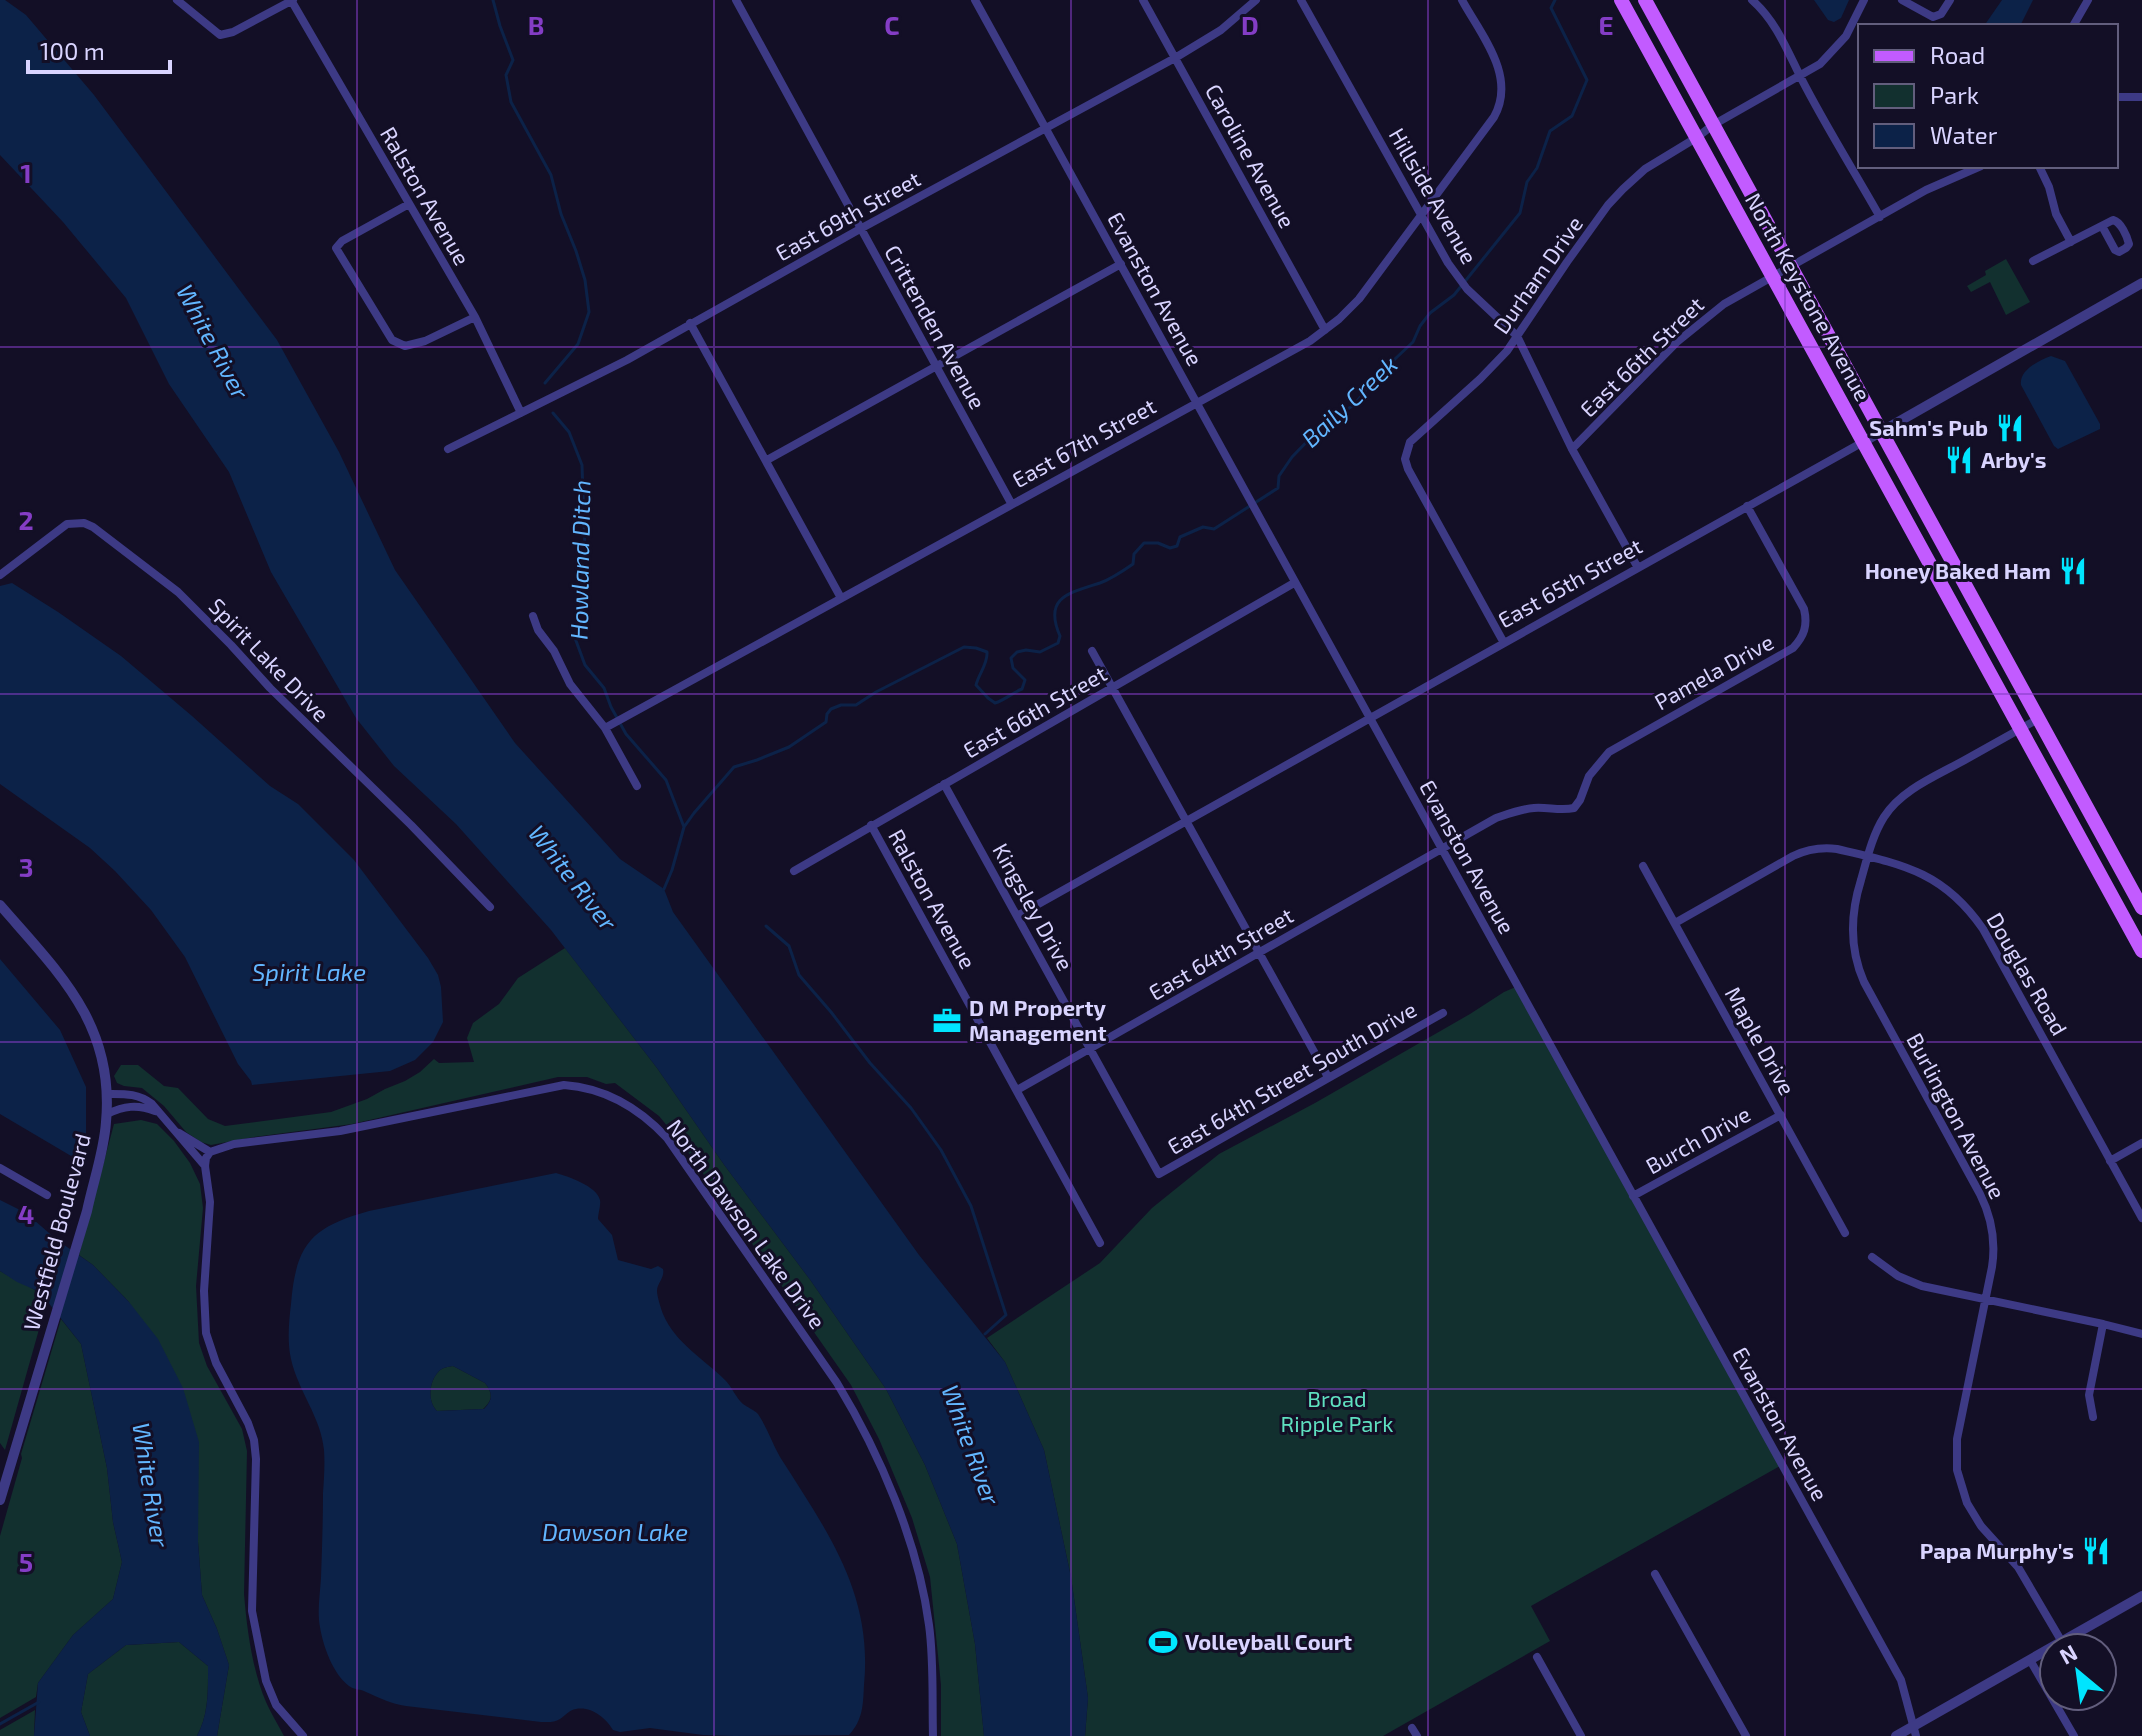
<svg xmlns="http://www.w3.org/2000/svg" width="2142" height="1736" font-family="'Exo 2',sans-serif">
  <rect width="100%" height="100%" fill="#130f26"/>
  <!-- green -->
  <path fill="#12302f" d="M 2006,259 L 2030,302 L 2006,315 L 1990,282 L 1971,292 L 1967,286 L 1986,275 L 1985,271 Z
    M 565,948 L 657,1068 L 725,1166 L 811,1281 L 886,1389 L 925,1465 L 957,1544 L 975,1644 L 984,1736 L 941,1736 L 941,1685 L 930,1577 L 912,1518 L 879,1439 L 851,1385 L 683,1145 L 659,1116 L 615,1083 L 606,1084 L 587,1077 L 558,1077 L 352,1124 L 254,1137 L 211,1145 L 201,1142 L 186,1132 L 164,1106 L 142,1088 L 124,1086 L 117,1083 L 114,1076 L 121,1065 L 138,1065 L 164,1086 L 178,1088 L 208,1119 L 225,1126 L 331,1112 L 367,1099 L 385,1089 L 405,1081 L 420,1072 L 434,1059 L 439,1063 L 474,1062 L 467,1038 L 473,1023 L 499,1004 L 518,978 Z
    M 1518,986 L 1782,1465 L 1531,1606 L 1550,1641 L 1383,1736 L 1085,1736 L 1088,1698 L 1071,1577 L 1044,1450 L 1005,1362 L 987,1338 L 1100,1263 L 1152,1208 L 1219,1154 L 1315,1103 L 1470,1014 L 1504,992 Z
    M 141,1120 L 157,1124 L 174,1141 L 190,1163 L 200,1184 L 203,1208 L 196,1286 L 199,1343 L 207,1366 L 242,1429 L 247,1451 L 244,1594 C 247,1629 252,1669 266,1702 C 271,1713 278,1725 284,1736 L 217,1736 L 229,1665 L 217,1629 L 202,1595 L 198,1542 L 129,1302 L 93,1265 L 79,1255 L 114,1124 Z
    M 0,1271 C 16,1281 36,1287 47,1301 L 5,1450 L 0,1443 Z
    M 61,1319 L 81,1344 L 107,1468 L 113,1522 L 122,1562 L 113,1599 L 73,1635 L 38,1683 L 36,1697 L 0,1718 L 0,1536 L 22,1458 L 21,1454 Z
    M 453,1366 L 485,1383 C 493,1393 493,1400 483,1409 L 437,1411 C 427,1401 429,1381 439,1371 C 443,1367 448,1367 453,1366 Z
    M 179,1642 L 208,1666 C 208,1690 209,1714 197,1736 L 90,1736 L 81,1712 L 88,1674 L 126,1645 Z
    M 35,1710 L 34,1736 L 0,1736 L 0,1730 Z"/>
  <!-- water -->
  <path fill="#0c2248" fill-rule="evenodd" d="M 0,0 L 5,0 L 26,15 L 94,95 L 277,340 L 339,452 L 395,570 L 515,743 L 620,859 L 664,889 L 673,912 L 919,1255 L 1005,1362 L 1044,1450 L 1071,1577 L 1088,1698 L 1085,1736 L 984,1736 L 975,1644 L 957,1544 L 925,1465 L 886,1389 L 811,1281 L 725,1166 L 657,1068 L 551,930 L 456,824 L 394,766 L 356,718 L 271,572 L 229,472 L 169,384 L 126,298 L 63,222 L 0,155 Z
    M 1814,0 L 1849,0 L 1841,18 L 1834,22 L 1828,20 Z
    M 2002,0 L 2033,0 L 2020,26 L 1984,26 Z
    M 2051,356 L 2065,361 L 2100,424 L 2100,429 L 2058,449 L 2054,446 L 2021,385 C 2019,370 2038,361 2051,356 Z
    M 12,583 L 58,612 L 121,656 L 192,716 L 270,786 L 298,804 L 354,860 L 428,958 L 438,975 L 441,987 L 443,1022 L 433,1042 L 415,1060 L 390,1071 L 252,1085 L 251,1081 L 238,1064 L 185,957 L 151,910 L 115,871 L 90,848 L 0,784 L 0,586 Z
    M 0,959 L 60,1030 L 86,1087 L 86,1138 L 83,1163 L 0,1114 Z
    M 556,1173 C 567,1176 597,1186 600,1200 C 601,1205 598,1214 598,1219 L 612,1235 L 618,1260 L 651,1269 L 658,1266 L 663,1269 C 665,1278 657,1283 657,1291 C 657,1296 661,1309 663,1314 C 675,1343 704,1359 725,1380 C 732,1387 736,1398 743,1404 C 748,1408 753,1409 758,1414 C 767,1427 772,1443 780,1457 C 827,1531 873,1593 864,1685 C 863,1705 863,1720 849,1735 L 734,1736 L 703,1735 L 650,1728 L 620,1732 L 613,1730 C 606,1718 591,1706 576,1709 C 569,1710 565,1716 560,1719 C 554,1723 547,1722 541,1722 L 406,1706 C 391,1704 380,1698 366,1692 C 361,1689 354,1690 349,1686 C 333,1674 323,1646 320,1627 C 317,1612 320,1594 321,1578 C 322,1550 323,1521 323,1493 C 324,1479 325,1464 324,1450 C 321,1417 298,1391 291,1359 C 287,1341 289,1321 291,1304 C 296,1243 312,1227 369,1211 ZM 453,1366 L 485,1383 C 493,1393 493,1400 484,1409 L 437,1411 C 427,1401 429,1381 439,1371 C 443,1367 448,1367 453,1366 Z
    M 0,1200 L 26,1213 L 57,1240 L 93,1265 L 129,1302 L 158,1339 L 183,1388 L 199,1442 L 198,1542 L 202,1595 L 217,1629 L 229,1665 L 217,1736 L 197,1736 C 209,1714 208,1690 208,1666 L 179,1642 L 126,1645 L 88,1674 L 81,1712 L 90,1736 L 34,1736 L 38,1683 L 73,1635 L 113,1599 L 122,1562 L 113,1522 L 107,1468 L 81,1344 L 40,1292 L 17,1282 L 0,1271 Z"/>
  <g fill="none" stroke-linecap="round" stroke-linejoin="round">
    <!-- stream -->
    <path stroke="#0c2248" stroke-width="3" d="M 493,0 L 500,26 L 513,60 L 506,75 L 511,102 L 551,175 L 561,214 L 576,251 L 585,280 L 589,312 L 578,344 L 545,383
      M 553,413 L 569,432 L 582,465 L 586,578 L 575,638 L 585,665 L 604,688 L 611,707 L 626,734 L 666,780 L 684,827
      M 664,889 L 672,870 L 684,827 L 694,813 L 734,767 L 757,760 L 789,747 L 826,722 L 827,714 L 831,709 L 841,705 L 856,705 L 876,692 L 964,647 L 976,648 L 987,652 C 988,664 979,673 976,685 L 988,698 L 995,703 C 1005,700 1012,693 1022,689 L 1025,680 L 1013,668 L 1011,658 L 1017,652 L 1026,650 L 1040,652 L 1058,643 L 1060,636 C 1043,597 1069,593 1100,583 C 1111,579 1123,571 1133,564 L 1134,554 L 1144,543 L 1158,543 L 1170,548 L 1177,546 L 1180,537 L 1203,527 L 1214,529 L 1278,488 L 1279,476 L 1292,457 L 1325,423 L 1354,405 L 1378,375 L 1413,342 L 1420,326 L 1430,313 L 1454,295 L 1520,213 L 1527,182 L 1537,168 L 1550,131 L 1572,116 L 1587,80 L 1551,8 L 1555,0
      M 766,926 L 789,946 L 799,975 L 831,1012 L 870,1063 L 911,1108 L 941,1150 L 971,1206 L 1006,1315 L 985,1334
      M 0,1724 L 39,1702"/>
    <!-- minor -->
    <path stroke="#3d3a85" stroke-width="8" d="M 177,0 L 220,35 L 233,32 L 293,0
      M 291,0 L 475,317 L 521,413
      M 736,0 L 1011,503
      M 975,0 L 1442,849 L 1901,1680 L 1916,1736
      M 1143,0 L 1325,330
      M 1301,0 L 1448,263 L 1467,289 L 1517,336 L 1572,449 L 1638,568
      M 1752,0 C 1776,21 1787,50 1801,78 C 1825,125 1854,171 1880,217
      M 1902,0 L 1933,17 L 1941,14 L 1950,0
      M 2073,26 L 2088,0
      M 2116,97 L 2142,97
      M 2039,166 L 2049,187 L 2056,214 L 2071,242
      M 409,204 L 342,241 L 336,248 L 339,253 L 392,340 L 405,346 L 425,341 L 475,317
      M 2033,261 L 2113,220 C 2121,222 2127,236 2129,244 L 2126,248 L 2119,252 L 2115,250 L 2102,226
      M 690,323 L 841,598
      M 448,449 L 627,360 L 860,229 L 1175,58 L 1221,30 L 1256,0
      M 1572,449 L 1677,342 L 1724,304 L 1926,190 L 1981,166
      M 767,460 L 1121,264
      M 0,575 L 67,524 L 84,523 L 93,527 L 178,592 L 231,645 L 270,688 L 411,825 L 490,907
      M 533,616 L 538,630 L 554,651 L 570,684 L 605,728 L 637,786
      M 1504,643 L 1408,469 L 1405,459 L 1410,442 L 1480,379 L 1507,351 L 1567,262 L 1608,205 L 1623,189 L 1645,169 L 1696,138 L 1713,125 L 1820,64 L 1846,36 L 1864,0
      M 1092,651 L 1328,1077
      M 2038,719 C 2013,733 1988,747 1963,761 C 1936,776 1901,790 1884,817 C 1872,836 1867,859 1861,880 C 1850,915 1849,948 1864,982 L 1980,1194 C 1992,1218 1996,1241 1992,1267 L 1957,1439 L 1957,1470 L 1967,1503 L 1981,1526 L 2018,1567 L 2062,1642
      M 605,728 L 1310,341 L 1339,319 L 1359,299 L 1494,117 C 1517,76 1481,35 1462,0
      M 944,784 L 1159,1174 L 1443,1013
      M 871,825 L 1100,1243
      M 1643,866 L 1845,1233
      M 794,871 L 1294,583
      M 1017,916 L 1863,442
      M 1675,923 L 1793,856 C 1808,849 1822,847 1837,849 C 1901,864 1943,871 1983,929 L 2142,1218
      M 1017,1090 L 1496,818 C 1508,814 1521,809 1534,808 C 1548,807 1561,811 1574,808 L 1580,800 L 1589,776 L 1609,752 L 1793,648 C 1804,636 1808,626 1804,609 L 1747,506
      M 107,1094 C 124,1094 138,1093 152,1104 L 205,1166
      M 107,1114 C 124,1106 137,1104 155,1111
      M 179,1133 L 210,1152
      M 2110,1161 L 2142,1143
      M 0,1168 L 47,1195
      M 1633,1196 L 1781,1115
      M 1872,1257 L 1898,1276 L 1922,1286 L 2103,1324 L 2142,1334
      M 2093,1417 L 2089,1395 L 2103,1324
      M 1655,1574 L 1746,1736
      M 1537,1657 L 1581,1736
      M 2030,1660 L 2074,1736
      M 1412,1728 L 1417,1736
      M 303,1736 L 276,1705 L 266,1681 L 252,1611 L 256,1459 L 254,1440 L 248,1423 L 216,1363 L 206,1333 L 204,1291 L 210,1202 L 205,1166 L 206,1158 L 210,1152 L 234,1144 L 340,1131 L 564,1085 C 605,1088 639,1108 667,1138 L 837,1383 C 880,1454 918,1542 929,1625 C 934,1661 932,1699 933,1736"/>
    <!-- tertiary -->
    <path stroke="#3d3a85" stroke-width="10" d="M 1863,442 L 2142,283
      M 0,905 C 58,972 115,1024 106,1122 C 104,1152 93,1182 87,1211 L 0,1500
      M 1896,1736 L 2142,1596"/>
    <!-- primary -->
    <path stroke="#c25bff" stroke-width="14" d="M 1621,0 L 2142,951
      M 1645,0 L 2142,908"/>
  </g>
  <!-- grid -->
  <path fill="none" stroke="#843dc5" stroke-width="2" stroke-opacity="0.55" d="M 357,0 L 357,1736M 714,0 L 714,1736M 1071,0 L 1071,1736M 1428,0 L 1428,1736M 1785,0 L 1785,1736M 0,347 L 2142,347M 0,694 L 2142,694M 0,1042 L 2142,1042M 0,1389 L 2142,1389"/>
  <!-- icons -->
  <defs>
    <symbol id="restaurant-bare" viewBox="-9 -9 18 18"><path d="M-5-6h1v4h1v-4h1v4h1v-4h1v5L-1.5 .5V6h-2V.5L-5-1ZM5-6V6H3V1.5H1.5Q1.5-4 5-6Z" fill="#00e5ff" stroke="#130f26" stroke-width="2.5" paint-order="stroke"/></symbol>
    <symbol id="office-bare" viewBox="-9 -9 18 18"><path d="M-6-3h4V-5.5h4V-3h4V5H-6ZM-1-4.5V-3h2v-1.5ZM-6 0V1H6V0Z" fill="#00e5ff" stroke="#130f26" stroke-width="2.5" paint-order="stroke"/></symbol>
    <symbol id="stadium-bare" viewBox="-9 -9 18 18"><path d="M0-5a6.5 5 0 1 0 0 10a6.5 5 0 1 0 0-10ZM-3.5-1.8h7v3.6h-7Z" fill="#00e5ff" stroke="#130f26" stroke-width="2.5" paint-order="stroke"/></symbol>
  </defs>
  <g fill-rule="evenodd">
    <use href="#restaurant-bare" x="1990" y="408" width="40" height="40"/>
    <use href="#restaurant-bare" x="1939" y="440" width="40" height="40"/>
    <use href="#restaurant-bare" x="2053" y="551" width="40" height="40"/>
    <use href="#office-bare" x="927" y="1001" width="40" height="40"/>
    <use href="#restaurant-bare" x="2076" y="1531" width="40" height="40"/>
    <use href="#stadium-bare" x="1143" y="1622" width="40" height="40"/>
  </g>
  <g text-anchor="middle" stroke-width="6" stroke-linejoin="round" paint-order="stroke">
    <!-- street labels -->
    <g font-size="22" fill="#d9d4ff" stroke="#130f26">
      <text transform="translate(1250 156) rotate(61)" y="8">Caroline Avenue</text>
      <text transform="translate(425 196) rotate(60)" y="8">Ralston Avenue</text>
      <text transform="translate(1433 196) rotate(60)" y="8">Hillside Avenue</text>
      <text transform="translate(848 216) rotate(-29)" y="8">East 69th Street</text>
      <text transform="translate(1538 275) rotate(-55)" y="8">Durham Drive</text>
      <text transform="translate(1155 289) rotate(61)" y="8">Evanston Avenue</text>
      <text transform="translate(1808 297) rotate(61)" y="8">North Keystone Avenue</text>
      <text transform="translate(935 327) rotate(61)" y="8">Crittenden Avenue</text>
      <text transform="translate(1642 357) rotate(-44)" y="8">East 66th Street</text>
      <text transform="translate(1084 443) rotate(-29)" y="8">East 67th Street</text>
      <text transform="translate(1570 583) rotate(-29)" y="8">East 65th Street</text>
      <text transform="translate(269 660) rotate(46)" y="8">Spirit Lake Drive</text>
      <text transform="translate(1714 672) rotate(-29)" y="8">Pamela Drive</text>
      <text transform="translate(1035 712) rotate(-30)" y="8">East 66th Street</text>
      <text transform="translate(1467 857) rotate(61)" y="8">Evanston Avenue</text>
      <text transform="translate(932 899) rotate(61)" y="8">Ralston Avenue</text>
      <text transform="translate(1033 907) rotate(61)" y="8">Kingsley Drive</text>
      <text transform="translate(1221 954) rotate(-30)" y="8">East 64th Street</text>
      <text transform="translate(2027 974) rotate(60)" y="8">Douglas Road</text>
      <text transform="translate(1760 1041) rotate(61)" y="8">Maple Drive</text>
      <text transform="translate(1292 1078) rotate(-30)" y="8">East 64th Street South Drive</text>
      <text transform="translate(1956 1116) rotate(62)" y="8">Burlington Avenue</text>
      <text transform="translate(1698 1140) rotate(-29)" y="8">Burch Drive</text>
      <text transform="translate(746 1224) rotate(54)" y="8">North Dawson Lake Drive</text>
      <text transform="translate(57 1232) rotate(-75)" y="8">Westfield Boulevard</text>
      <text transform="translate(1780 1424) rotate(61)" y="8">Evanston Avenue</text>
    </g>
    <!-- poi labels -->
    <g font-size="22" font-weight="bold" fill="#d9d4ff" stroke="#130f26" text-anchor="end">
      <text x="1988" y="436">Sahm's Pub</text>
      <text x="1981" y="468" text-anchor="start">Arby's</text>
      <text x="2051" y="579">Honey Baked Ham</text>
      <text x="969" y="1016" text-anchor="start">D M Property<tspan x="969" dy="25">Management</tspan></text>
      <text x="2074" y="1559">Papa Murphy's</text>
      <text x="1185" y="1650" text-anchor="start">Volleyball Court</text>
    </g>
    <!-- park labels -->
    <g font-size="22" fill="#5fe0c0" stroke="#130f26">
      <text x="1337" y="1407">Broad<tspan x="1337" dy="25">Ripple Park</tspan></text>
    </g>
    <!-- water labels -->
    <g font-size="24" font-style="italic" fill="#62b6ff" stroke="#130f26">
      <text transform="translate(212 342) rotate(62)" y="8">White River</text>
      <text transform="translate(1350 402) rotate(-43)" y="8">Baily Creek</text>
      <text transform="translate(581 560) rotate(-89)" y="8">Howland Ditch</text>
      <text transform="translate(572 878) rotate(52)" y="8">White River</text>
      <text x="309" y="981">Spirit Lake</text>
      <text transform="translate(970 1445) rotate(70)" y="8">White River</text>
      <text transform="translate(150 1485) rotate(81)" y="8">White River</text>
      <text x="615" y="1541">Dawson Lake</text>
    </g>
  </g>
  <g font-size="26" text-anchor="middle" font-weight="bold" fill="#843dc5" stroke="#130f26" stroke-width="6" stroke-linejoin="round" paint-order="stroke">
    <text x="536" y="35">B</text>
    <text x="892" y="35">C</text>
    <text x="1250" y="35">D</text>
    <text x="1606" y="35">E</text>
    <text x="26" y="183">1</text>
    <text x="26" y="530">2</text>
    <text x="26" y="877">3</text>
    <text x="26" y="1224">4</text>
    <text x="26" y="1572">5</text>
  </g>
  <!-- legend -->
  <rect x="1858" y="24" width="260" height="144" fill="#130f26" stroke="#625e7d" stroke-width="2"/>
  <rect x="1874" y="50" width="40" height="12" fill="#c25bff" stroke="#625e7d" stroke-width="2"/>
  <text x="1930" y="64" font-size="24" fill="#d9d4ff">Road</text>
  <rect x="1874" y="84" width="40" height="24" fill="#12302f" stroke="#625e7d" stroke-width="2"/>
  <text x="1930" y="104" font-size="24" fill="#d9d4ff">Park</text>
  <rect x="1874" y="124" width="40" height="24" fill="#0c2248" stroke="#625e7d" stroke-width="2"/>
  <text x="1930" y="144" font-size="24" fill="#d9d4ff">Water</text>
  <!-- north arrow -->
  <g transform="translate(2078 1672) rotate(331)"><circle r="38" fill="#130f26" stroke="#625e7d" stroke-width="2"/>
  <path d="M0-6L14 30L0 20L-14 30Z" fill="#00e5ff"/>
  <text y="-12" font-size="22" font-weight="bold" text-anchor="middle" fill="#d9d4ff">N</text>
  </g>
  <!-- scale -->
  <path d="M28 60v12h142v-12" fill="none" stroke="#d9d4ff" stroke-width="4"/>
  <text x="40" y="60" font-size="24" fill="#d9d4ff" stroke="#130f26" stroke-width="6" paint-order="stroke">100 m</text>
</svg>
